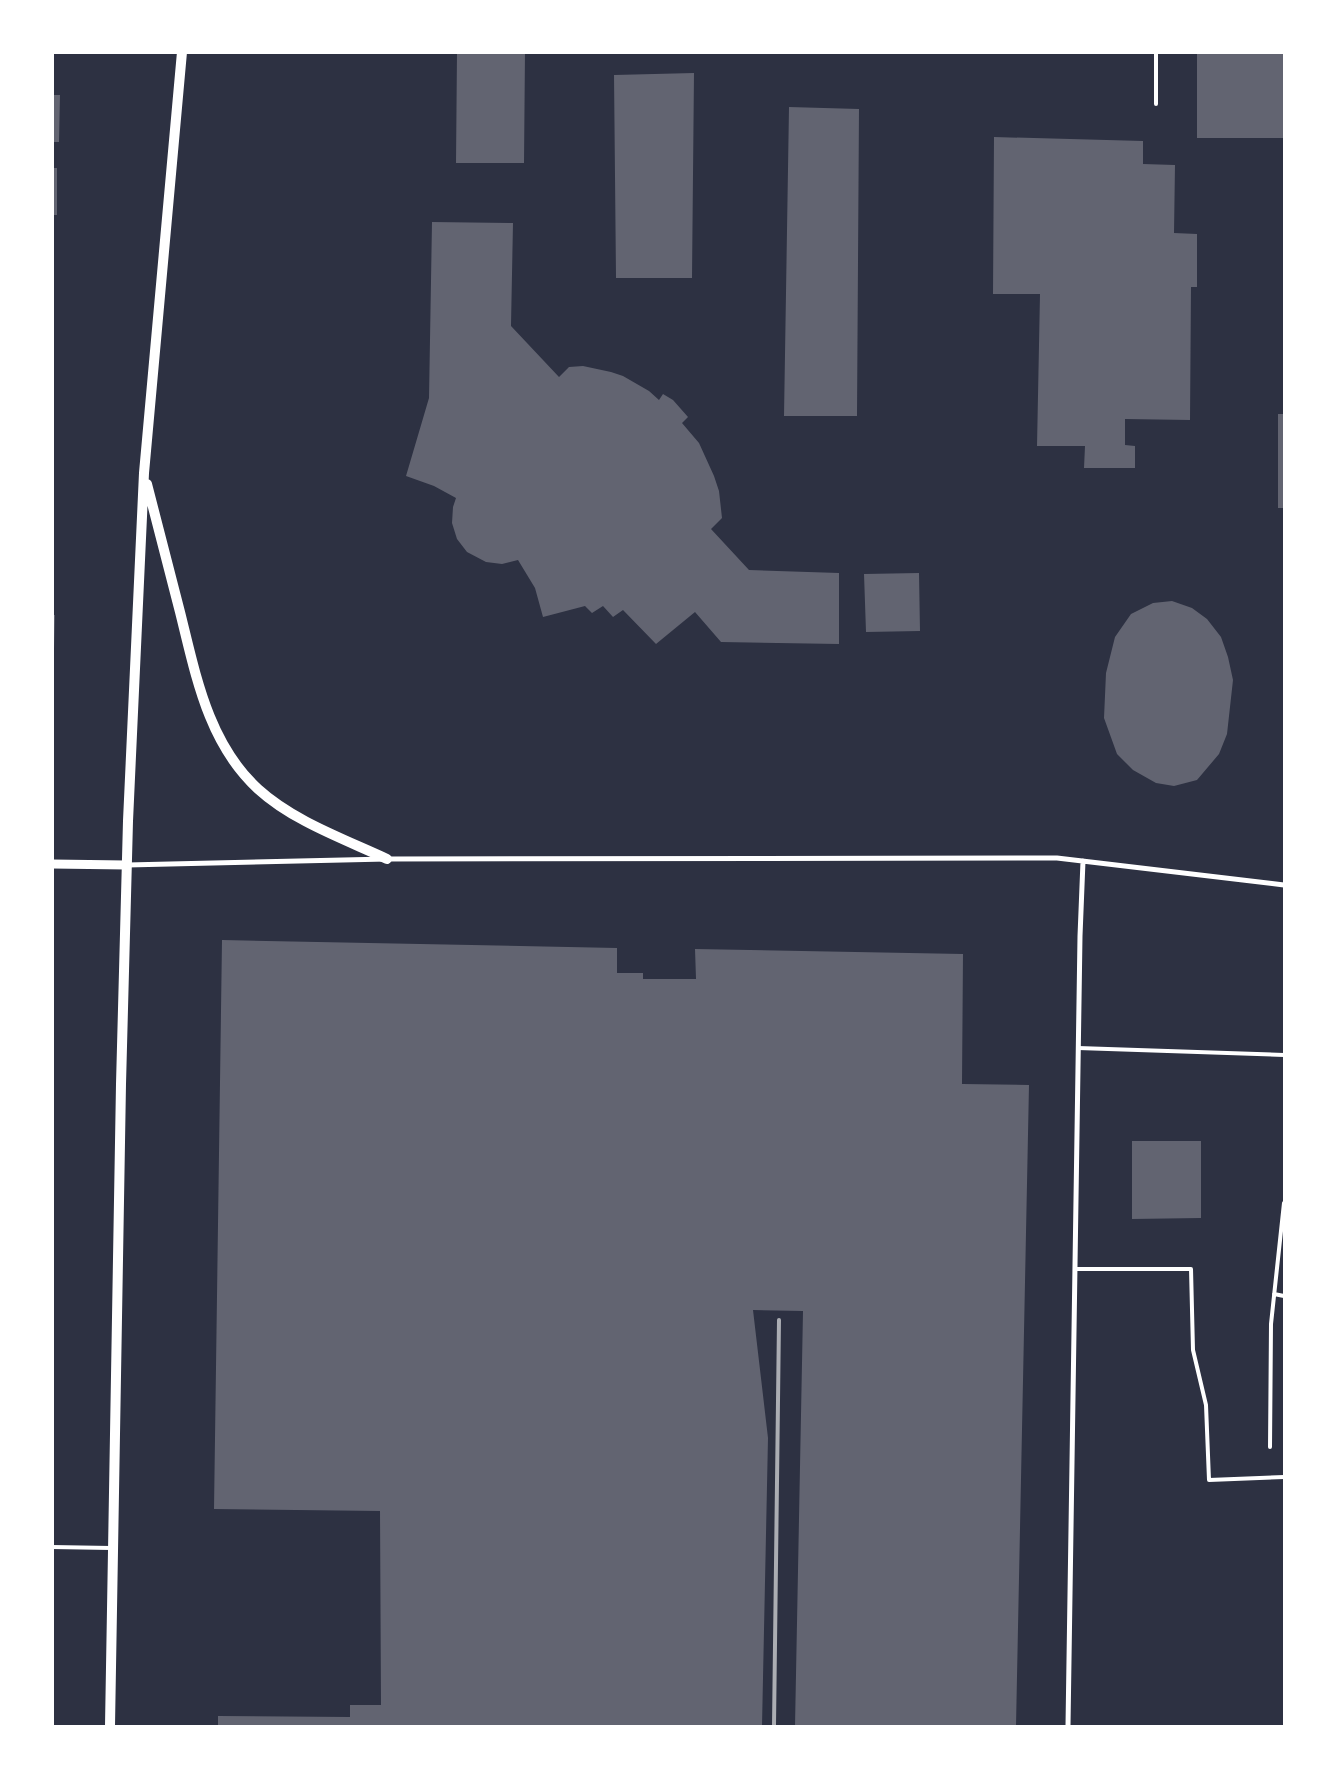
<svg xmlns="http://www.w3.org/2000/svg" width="1337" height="1779" font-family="'Nunito Sans',sans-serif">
  <rect width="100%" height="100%" fill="#2d3142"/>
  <!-- building -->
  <path fill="#626471" d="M 457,52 L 525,52 L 524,163 L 456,163 Z
    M 1197,52 L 1284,52 L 1284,138 L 1197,138 Z
    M 694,73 L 692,278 L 616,278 L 614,75 Z
    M 52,95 L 60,95 L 59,142 L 52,142 Z
    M 789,107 L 859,109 L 857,416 L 784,416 Z
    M 994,137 L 1143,141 L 1143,164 L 1175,165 L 1174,233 L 1197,234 L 1197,287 L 1191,287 L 1190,420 L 1125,419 L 1125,445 L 1135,446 L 1135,468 L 1084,468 L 1085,446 L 1037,446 L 1040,294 L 993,294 Z
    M 52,168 L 57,168 L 57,215 L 52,215 Z
    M 432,222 L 513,223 L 511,326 L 559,377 L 569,367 L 583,366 L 611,372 L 623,376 L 649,391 L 659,400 L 663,394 L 673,400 L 688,417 L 682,423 L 699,443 L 714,476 L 719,491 L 722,518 L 711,529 L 749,570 L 839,573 L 839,644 L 721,642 L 695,612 L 656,644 L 623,610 L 613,617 L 603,606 L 592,613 L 585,606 L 543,617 L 535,588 L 518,560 L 502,564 L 486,562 L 467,552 L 457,539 L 452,523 L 453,507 L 456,498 L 434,486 L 406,476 L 429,398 Z
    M 1278,414 L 1284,414 L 1284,508 L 1278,508 Z
    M 919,573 L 920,631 L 866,632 L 864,574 Z
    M 1172,601 L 1192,608 L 1207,619 L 1221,637 L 1228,657 L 1233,680 L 1227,734 L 1219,754 L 1197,780 L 1174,786 L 1156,783 L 1133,770 L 1117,754 L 1104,718 L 1106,673 L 1115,637 L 1131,614 L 1153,603 Z
    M 52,615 L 55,615 L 54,649 L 52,649 Z
    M 222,940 L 617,948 L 617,973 L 643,973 L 643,979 L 696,979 L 695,949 L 963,954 L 962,1084 L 1029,1085 L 1016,1726 L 795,1726 L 803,1311 L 753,1310 L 768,1438 L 762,1726 L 218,1726 L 218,1716 L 350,1717 L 350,1705 L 381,1705 L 380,1511 L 214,1509 Z
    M 1132,1141 L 1201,1141 L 1201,1218 L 1132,1219 Z"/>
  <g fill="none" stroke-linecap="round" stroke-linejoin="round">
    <!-- service -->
    <path stroke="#fff" stroke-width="4" d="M 1156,52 L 1156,104
      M 1078,1048 L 1284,1055
      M 1075,1269 L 1191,1269 L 1193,1350 L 1206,1405 L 1209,1480 L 1284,1477
      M 1274,1294 L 1284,1296
      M 1270,1447 L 1271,1324 L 1284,1203
      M 52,1547 L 111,1548"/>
    <!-- minor -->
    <path stroke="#fff" stroke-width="5" d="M 127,865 L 387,859 L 1057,858 L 1284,885
      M 1068,1726 L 1080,936 L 1083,861"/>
    <!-- tertiary -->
    <path stroke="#fff" stroke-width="9" d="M 52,864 L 126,865"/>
    <!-- secondary -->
    <path stroke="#fff" stroke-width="10" d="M 147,484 C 158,527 169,570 180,612 C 196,676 208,743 258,789 C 293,821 344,839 387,859
      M 110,1726 L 121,1084 L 128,821 L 144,473 L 182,52"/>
    <!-- rail -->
    <path stroke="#abadb3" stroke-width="4" d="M 774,1726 L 779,1320"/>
  </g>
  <!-- border -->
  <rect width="1337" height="1779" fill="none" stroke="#ffffff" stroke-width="108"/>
</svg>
